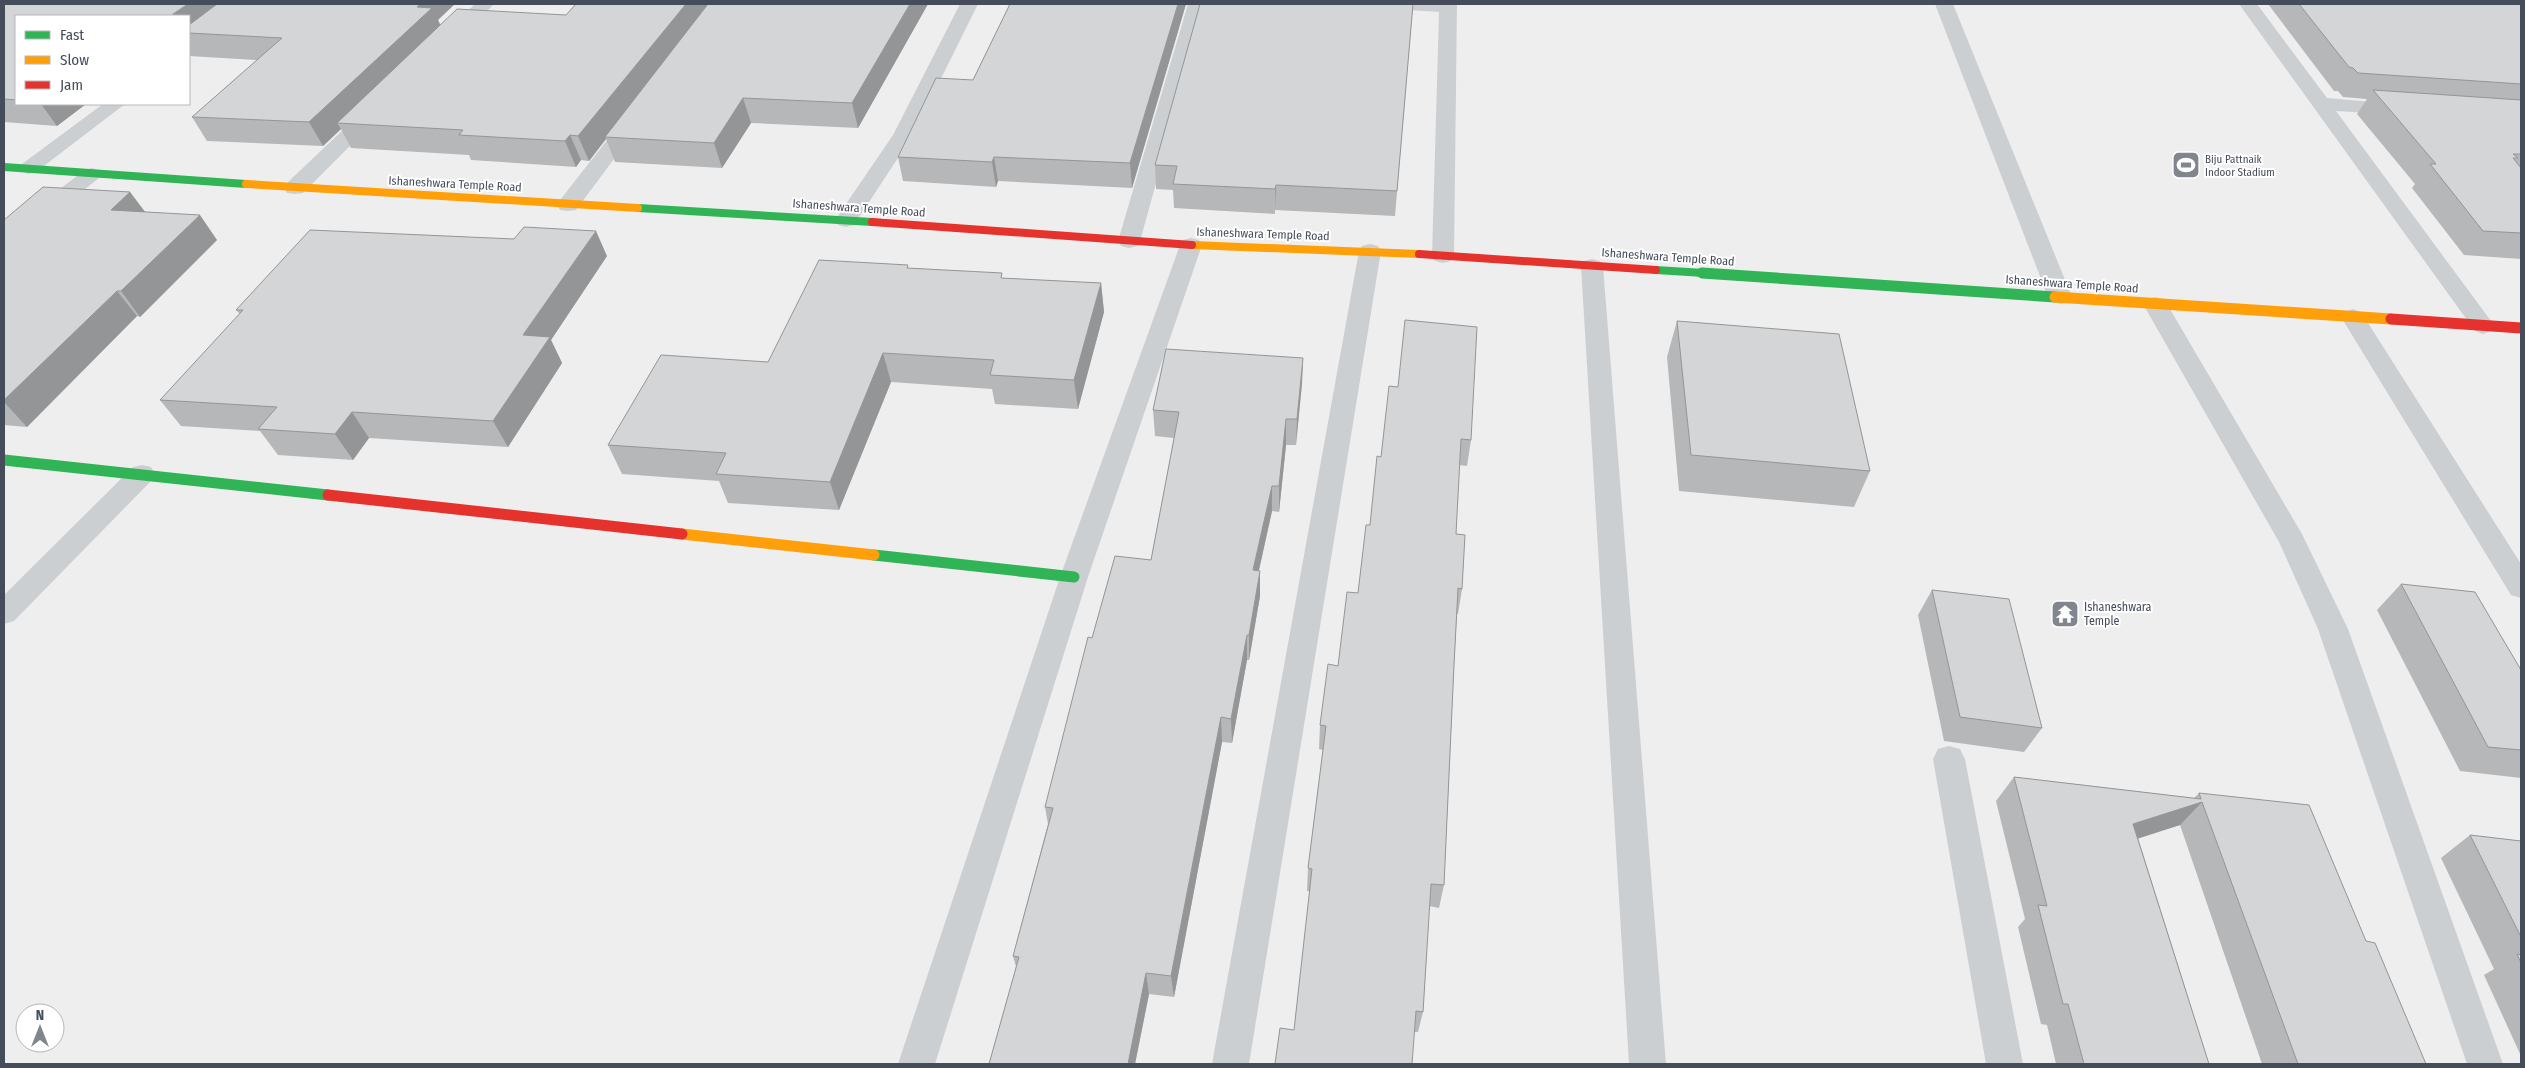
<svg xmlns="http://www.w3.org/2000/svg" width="2525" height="1068" font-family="'Fira Sans Condensed',sans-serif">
  <rect width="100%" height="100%" fill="#efeeee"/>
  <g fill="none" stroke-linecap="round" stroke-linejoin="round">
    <!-- street -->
    <path fill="#cccfd2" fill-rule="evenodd" d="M 475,4 L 494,4 L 459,40 L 445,40 L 443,36 L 445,32 Z
      M 960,4 L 978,4 L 913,135 L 854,225 L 846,227 L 838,225 L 835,220 L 893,135 Z
      M 1188,4 L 1206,4 L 1140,241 L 1137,246 L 1129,248 L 1121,246 L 1118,241 Z
      M 1383,4 L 1457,4 L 1454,256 L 1451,261 L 1443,263 L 1435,261 L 1432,256 L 1439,12 L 1392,9 L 1386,8 Z
      M 1935,4 L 1953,4 L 2072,297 L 2068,302 L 2060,304 L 2052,302 L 2048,297 Z
      M 2239,4 L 2257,4 L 2327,98 L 2407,105 L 2410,109 L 2407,113 L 2400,115 L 2336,111 L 2491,321 L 2495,326 L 2491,331 L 2483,334 L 2475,331 Z
      M 103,104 L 125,104 L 36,172 L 29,174 L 22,172 L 19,168 L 22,164 Z
      M 373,106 L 380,108 L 383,112 L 380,116 L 303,193 L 295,194 L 287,193 L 284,188 L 287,183 L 366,108 Z
      M 633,114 L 640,116 L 643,120 L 576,210 L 568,211 L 560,210 L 557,205 L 560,200 L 626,116 Z
      M 92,168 L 99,170 L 103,174 L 99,178 L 12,247 L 4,249 L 4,231 L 85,170 Z
      M 1191,238 L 1199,240 L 1202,245 L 1088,577 L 935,1064 L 898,1064 L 1060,577 L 1180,245 L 1183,240 Z
      M 1370,244 L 1378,246 L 1381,251 L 1249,1064 L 1212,1064 L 1359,251 L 1362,246 Z
      M 1592,259 L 1600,261 L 1603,266 L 1666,1064 L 1629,1064 L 1581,266 L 1584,261 Z
      M 2155,297 L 2163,299 L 2167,304 L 2302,534 L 2348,629 L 2503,1064 L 2467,1064 L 2318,629 L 2279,542 L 2143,304 L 2147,299 Z
      M 2353,309 L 2361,312 L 2521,564 L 2521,598 L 2511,595 L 2341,317 L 2345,312 Z
      M 142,465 L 151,467 L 155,474 L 151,481 L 14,621 L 4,624 L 4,595 L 133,467 Z
      M 1949,746 L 1960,749 L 1965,759 L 2023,1064 L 1986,1064 L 1933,759 L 1938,749 Z"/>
    <!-- fast-far1 -->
    <path stroke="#30b455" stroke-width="8" d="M 4,167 L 246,184
      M 638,208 L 872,222
      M 1656,270 L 1720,274"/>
    <!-- fast -->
    <path stroke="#30b455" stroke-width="11" d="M 1702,273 L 2055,297
      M 4,460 L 328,495
      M 874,555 L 1074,577"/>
    <!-- slow-far1 -->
    <path stroke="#ff9f0a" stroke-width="8" d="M 246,184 L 638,208
      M 1192,245 L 1419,254"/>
    <!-- slow -->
    <path stroke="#ff9f0a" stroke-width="11" d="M 2055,297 L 2391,319
      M 682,534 L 874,555"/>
    <!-- jam-far1 -->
    <path stroke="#e5322d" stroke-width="8" d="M 872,222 L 1192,245
      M 1419,254 L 1656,270"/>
    <!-- jam -->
    <path stroke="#e5322d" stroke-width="11" d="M 2391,319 L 2521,328
      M 328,495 L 682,534"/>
  </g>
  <!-- wall -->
  <path fill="#b6b7b9" d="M 4,4 L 438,20 L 440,24 L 566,15 L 576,4 L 928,4 L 858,128 L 751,123 L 722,168 L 615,162 L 606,139 L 589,161 L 581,160 L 576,167 L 471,160 L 469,155 L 351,148 L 341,129 L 323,146 L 207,141 L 192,117 L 257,60 L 189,56 L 189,16 L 16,16 L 16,104 L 86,104 L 57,126 L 4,122 Z
    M 1010,4 L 1186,4 L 1132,188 L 998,181 L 996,187 L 903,181 L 898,157 L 973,80 Z
    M 1413,4 L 1395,216 L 1275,210 L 1275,214 L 1174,208 L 1173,190 L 1156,189 L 1155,165 Z
    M 2268,4 L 2521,4 L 2521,259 L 2464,255 L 2412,188 L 2415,184 L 2357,114 L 2367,99 L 2343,97 L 2338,91 L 2334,91 Z
    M 130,192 L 144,212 L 217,240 L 140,317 L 137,316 L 27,427 L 4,425 L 4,220 Z
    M 607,256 L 551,340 L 562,363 L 508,447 L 369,438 L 353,460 L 278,455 L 260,431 L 181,426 L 160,400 L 240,314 L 236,310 Z
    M 909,269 L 1003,278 L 1101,283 L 1104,312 L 1078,409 L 995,404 L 992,389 L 891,382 L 839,510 L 728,503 L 719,481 L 622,474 L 608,445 L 768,362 Z
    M 1677,321 L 1870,471 L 1854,507 L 1679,491 L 1667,357 Z
    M 1303,358 L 1302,383 L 1296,445 L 1286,445 L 1279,512 L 1272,511 L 1259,571 L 1260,596 L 1249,660 L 1247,660 L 1232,743 L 1222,742 L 1174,997 L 1149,994 L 1135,1064 L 989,1064 L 1016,967 L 1013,956 L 1048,824 L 1045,807 L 1092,638 L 1151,560 L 1174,438 L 1155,436 L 1153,410 Z
    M 1398,387 L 1471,440 L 1467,466 L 1459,465 L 1456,534 L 1462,589 L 1458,614 L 1457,614 L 1454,665 L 1444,885 L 1439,908 L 1429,906 L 1423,1012 L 1418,1032 L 1294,1030 L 1310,891 L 1307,891 L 1308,868 L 1323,750 L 1319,749 L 1320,725 L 1338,666 L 1358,593 L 1381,457 Z
    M 2401,584 L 2521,670 L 2521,778 L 2460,771 L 2377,610 Z
    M 1932,590 L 2042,728 L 2024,752 L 1944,741 L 1918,615 Z
    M 2014,777 L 2194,798 L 2199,793 L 2366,941 L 2426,1064 L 2262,1064 L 2180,825 L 2138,838 L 2209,1064 L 2056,1064 L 2047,1025 L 2041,1024 L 2018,927 L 2025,919 L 1996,801 Z
    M 2470,835 L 2521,841 L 2521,1056 L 2484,975 L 2494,969 L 2441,858 Z"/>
  <!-- shaded-wall -->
  <path fill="#949596" d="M 188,4 L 234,4 L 189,33 L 189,16 L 173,16 L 173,14 Z
    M 420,4 L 455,4 L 438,20 L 443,32 L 337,123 L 341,129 L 323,146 L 309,122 Z
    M 686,4 L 713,4 L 605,137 L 606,139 L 589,161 L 578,136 Z
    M 910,4 L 928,4 L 858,128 L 852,103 Z
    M 1178,4 L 1186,4 L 1132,188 L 1130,163 Z
    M 743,98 L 751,123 L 722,168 L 714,143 Z
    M 41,104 L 86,104 L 57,126 Z
    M 570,135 L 581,160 L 576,167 L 565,141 Z
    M 994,157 L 998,181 L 996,187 L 992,162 Z
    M 1276,185 L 1275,210 L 1275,214 L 1275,189 Z
    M 130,192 L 149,217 L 111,210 Z
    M 200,215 L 217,240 L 140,317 L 121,291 Z
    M 596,231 L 607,256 L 551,340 L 562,363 L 508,447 L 493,421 L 523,335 Z
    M 1101,283 L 1104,312 L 1078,409 L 1074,380 Z
    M 117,291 L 137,316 L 27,427 L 4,402 L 4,400 Z
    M 883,353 L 891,382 L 839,510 L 830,482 Z
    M 1303,358 L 1302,383 L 1296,445 L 1297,419 Z
    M 352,412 L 369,438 L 353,460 L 335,434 Z
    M 1286,419 L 1286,445 L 1279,512 L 1279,486 Z
    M 1272,486 L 1272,511 L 1253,596 L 1253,570 Z
    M 1260,571 L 1260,596 L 1249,660 L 1249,635 Z
    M 1247,635 L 1247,660 L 1232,743 L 1231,719 Z
    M 1221,717 L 1222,742 L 1174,997 L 1171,976 Z
    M 2202,802 L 2180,825 L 2112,847 L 2133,824 Z
    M 1146,973 L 1149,994 L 1135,1064 L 1128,1064 Z"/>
  <!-- building -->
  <path fill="#d4d5d7" stroke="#949596" d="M 4,4 L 188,4 L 173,14 L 173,16 L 16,16 L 16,100 L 4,99 Z
    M 217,4 L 420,4 L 417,7 L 432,8 L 309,122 L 192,117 L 282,38 L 189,33 L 189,25 Z
    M 576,4 L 686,4 L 578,136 L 570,135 L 565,141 L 459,135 L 463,130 L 337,123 L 457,9 L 566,15 Z
    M 708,4 L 910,4 L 852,103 L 743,98 L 714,143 L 605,137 Z
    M 1010,4 L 1178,4 L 1130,163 L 994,157 L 992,162 L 898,157 L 936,78 L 973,80 Z
    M 1200,4 L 1413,4 L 1397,191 L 1276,185 L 1275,189 L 1173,184 L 1177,166 L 1155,165 Z
    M 2299,4 L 2521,4 L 2521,84 L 2358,73 L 2353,68 L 2349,67 Z
    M 2373,90 L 2521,100 L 2521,154 L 2513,154 L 2518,158 L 2513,158 L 2521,168 L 2521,233 L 2483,231 L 2430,164 L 2436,164 Z
    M 43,187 L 130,192 L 111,210 L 200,215 L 121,291 L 117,291 L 4,400 L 4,220 Z
    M 524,227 L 596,231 L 523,335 L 550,337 L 493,421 L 352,412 L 335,434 L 258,429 L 277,407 L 160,400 L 243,310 L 236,310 L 310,230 L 514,239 Z
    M 819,260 L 908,265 L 907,268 L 1002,273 L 1001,278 L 1101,283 L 1074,380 L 990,375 L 994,360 L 883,353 L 830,482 L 716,474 L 726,453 L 608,445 L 661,355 L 768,362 Z
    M 1405,320 L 1477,327 L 1471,440 L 1461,439 L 1456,534 L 1465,535 L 1462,589 L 1458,588 L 1454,665 L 1444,885 L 1431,884 L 1423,1012 L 1416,1011 L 1412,1064 L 1275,1064 L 1280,1028 L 1294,1030 L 1312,869 L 1308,868 L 1326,726 L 1320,725 L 1328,664 L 1338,666 L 1347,592 L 1358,593 L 1366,525 L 1370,525 L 1377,456 L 1381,457 L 1389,386 L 1398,387 Z
    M 1677,321 L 1839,334 L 1870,471 L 1691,455 Z
    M 1166,349 L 1303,358 L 1297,419 L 1286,419 L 1279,486 L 1272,486 L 1253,570 L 1260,571 L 1249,635 L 1247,635 L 1231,719 L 1221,717 L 1171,976 L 1146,973 L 1128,1064 L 989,1064 L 1019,957 L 1013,956 L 1053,808 L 1045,807 L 1088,637 L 1092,638 L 1115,556 L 1151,560 L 1179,412 L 1153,410 Z
    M 2401,584 L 2475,592 L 2521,670 L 2521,750 L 2488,747 Z
    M 1932,590 L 2009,599 L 2042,728 L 1960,717 Z
    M 2014,777 L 2201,799 L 2199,793 L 2309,805 L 2366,941 L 2375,943 L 2426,1064 L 2298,1064 L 2202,802 L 2133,824 L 2209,1064 L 2084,1064 L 2068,1004 L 2063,1004 L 2038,905 L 2047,906 Z
    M 2470,835 L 2521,841 L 2521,937 Z
    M 2517,954 L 2521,955 L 2521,963 Z"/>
  <!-- icons -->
  <defs>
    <symbol id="stadium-square" viewBox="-11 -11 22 22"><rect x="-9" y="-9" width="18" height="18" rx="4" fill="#80858e" stroke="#fff"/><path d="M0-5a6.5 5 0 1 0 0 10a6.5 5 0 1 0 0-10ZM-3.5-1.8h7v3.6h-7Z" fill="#fff"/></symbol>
    <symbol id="temple-square" viewBox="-11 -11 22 22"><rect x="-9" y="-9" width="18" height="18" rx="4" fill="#80858e" stroke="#fff"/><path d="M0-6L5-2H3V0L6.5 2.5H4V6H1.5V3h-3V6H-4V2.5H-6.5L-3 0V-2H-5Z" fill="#fff"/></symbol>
  </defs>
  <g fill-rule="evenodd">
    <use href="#stadium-square" x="2170" y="149" width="32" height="32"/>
    <use href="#temple-square" x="2049" y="598" width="32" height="32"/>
  </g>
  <g text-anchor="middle" stroke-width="4" stroke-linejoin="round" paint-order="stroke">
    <!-- far-poi labels -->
    <g font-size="11" fill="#454d5b" stroke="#fff" text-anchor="start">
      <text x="2205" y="163">Biju Pattnaik<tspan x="2205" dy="13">Indoor Stadium</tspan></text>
    </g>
    <!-- street labels -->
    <g font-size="12" fill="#454d5b" stroke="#fff">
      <text transform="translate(455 184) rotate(3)" y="4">Ishaneshwara Temple Road</text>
      <text transform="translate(859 208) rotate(4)" y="4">Ishaneshwara Temple Road</text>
      <text transform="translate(1263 234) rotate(2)" y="4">Ishaneshwara Temple Road</text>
      <text transform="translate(1668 257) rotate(4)" y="4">Ishaneshwara Temple Road</text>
      <text transform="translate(2072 284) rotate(4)" y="4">Ishaneshwara Temple Road</text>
    </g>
    <!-- poi labels -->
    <g font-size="12" fill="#454d5b" stroke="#fff" text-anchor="start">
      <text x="2084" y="611">Ishaneshwara<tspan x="2084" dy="14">Temple</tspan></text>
    </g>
  </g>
  <!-- border -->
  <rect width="2525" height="1068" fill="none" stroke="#454d5b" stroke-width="10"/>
  <!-- legend -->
  <rect x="15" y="15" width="175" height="90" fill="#ffffff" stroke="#b5b8bd"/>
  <rect x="25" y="31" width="25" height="8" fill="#30b455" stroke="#b5b8bd"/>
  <text x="60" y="40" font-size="15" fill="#454d5b">Fast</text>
  <rect x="25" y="56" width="25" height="8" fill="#ff9f0a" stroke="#b5b8bd"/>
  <text x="60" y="65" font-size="15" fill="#454d5b">Slow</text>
  <rect x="25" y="81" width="25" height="8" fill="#e5322d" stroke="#b5b8bd"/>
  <text x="60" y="90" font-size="15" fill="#454d5b">Jam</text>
  <!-- north arrow -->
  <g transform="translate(40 1028)"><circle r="24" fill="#ffffff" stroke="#b5b8bd"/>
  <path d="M0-4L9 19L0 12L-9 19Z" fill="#80858e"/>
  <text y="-8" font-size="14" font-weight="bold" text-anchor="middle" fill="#454d5b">N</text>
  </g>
</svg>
